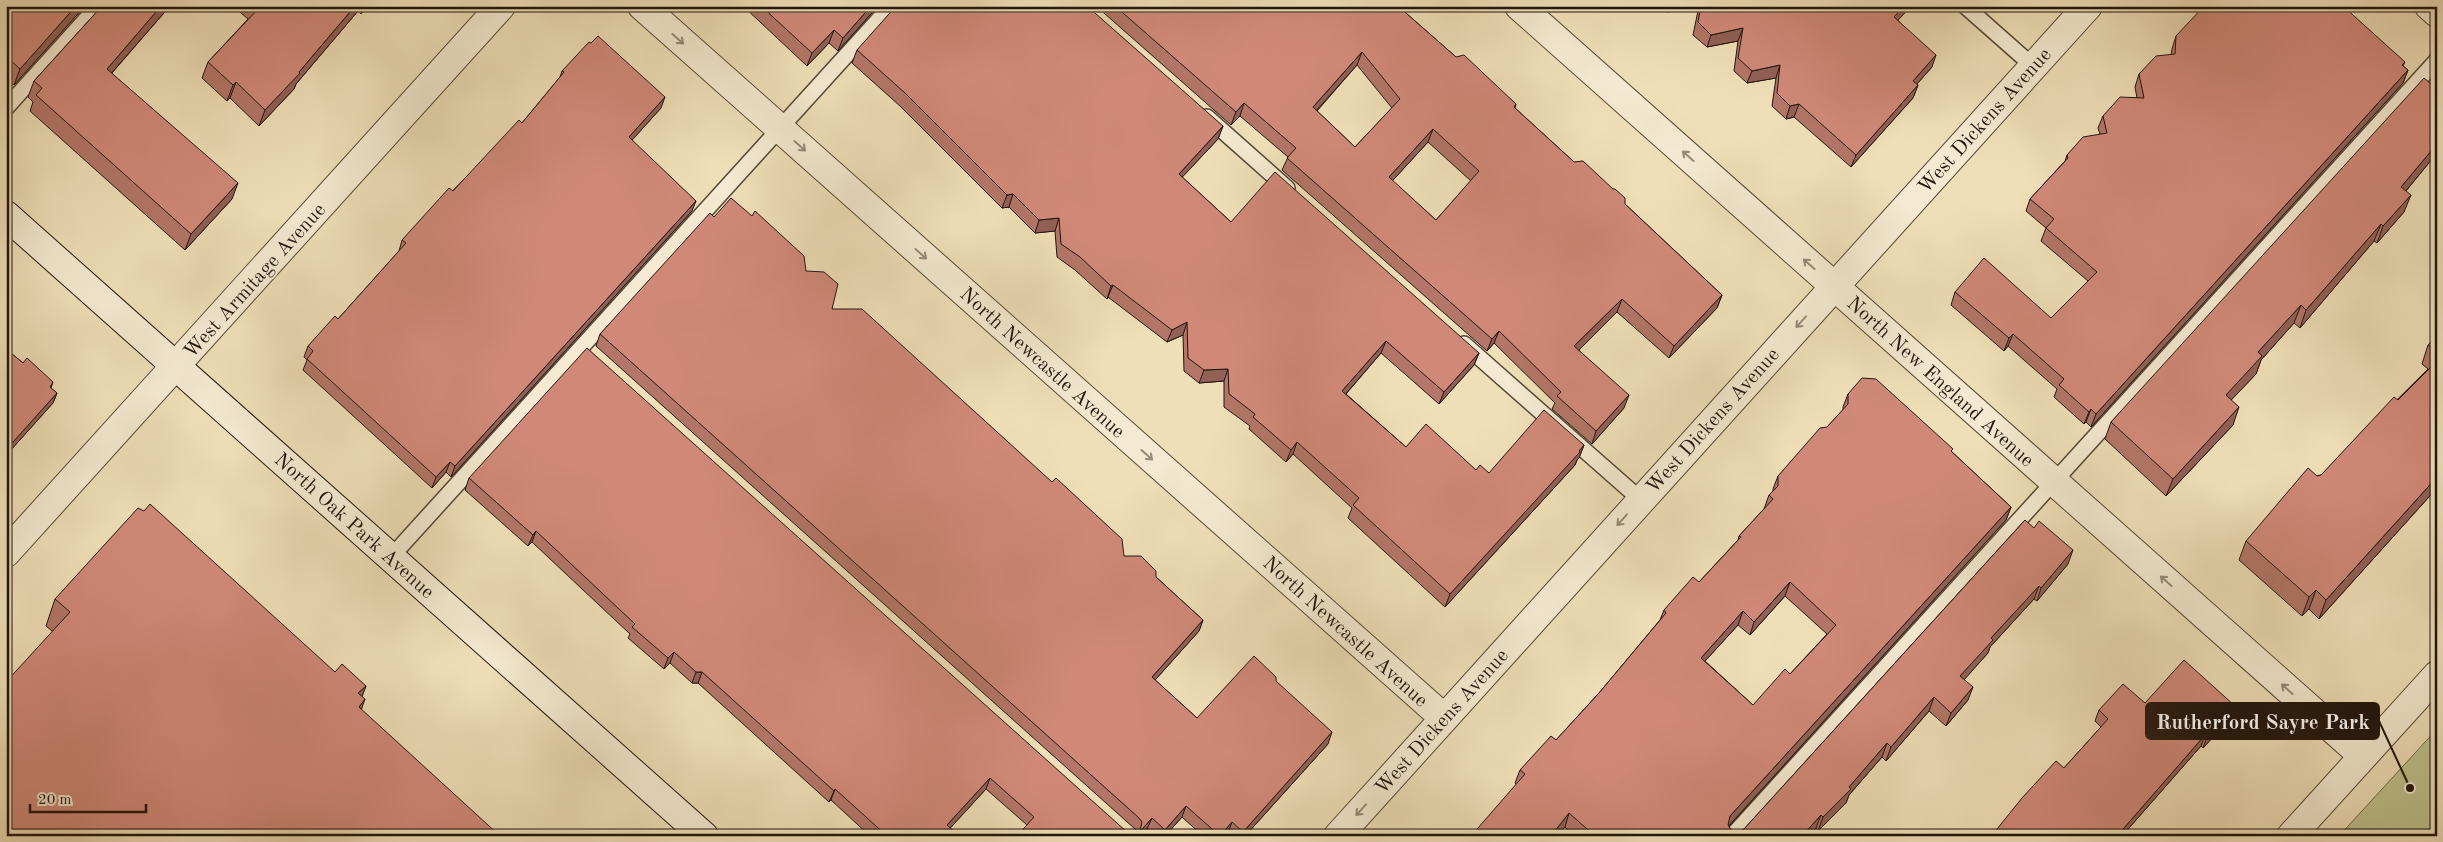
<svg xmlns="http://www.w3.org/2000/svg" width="2443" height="842" font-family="'Old Standard TT',serif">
  <rect width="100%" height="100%" fill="#efdfb8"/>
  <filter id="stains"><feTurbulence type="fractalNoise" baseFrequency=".004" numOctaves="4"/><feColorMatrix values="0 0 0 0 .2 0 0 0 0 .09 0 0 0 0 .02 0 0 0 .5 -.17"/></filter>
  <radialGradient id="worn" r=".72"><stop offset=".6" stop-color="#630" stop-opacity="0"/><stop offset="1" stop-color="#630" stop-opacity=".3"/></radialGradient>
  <!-- green -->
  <path fill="#bec18b" stroke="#6f6b4c" d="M 2437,729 L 2437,836 L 2339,836 Z"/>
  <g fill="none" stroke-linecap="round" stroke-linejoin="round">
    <defs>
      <path id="lane" d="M 1965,6 L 2033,66
        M 6,108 L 98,6
        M 1207,117 L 1287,188
        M 1464,344 L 1641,500
        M 391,557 L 891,6
        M 1732,836 L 2437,60"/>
      <path id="street" d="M 642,6 L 1444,718
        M 1519,6 L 2363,756
        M 2429,6 L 2437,13
        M 6,553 L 501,6
        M 1338,836 L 2088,6
        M 2291,836 L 2437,675"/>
      <path id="secondary" d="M 6,215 L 704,836"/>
    </defs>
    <!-- lane casing -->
    <use href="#lane" stroke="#544838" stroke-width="18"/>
    <!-- street casing -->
    <use href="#street" stroke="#544838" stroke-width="30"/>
    <!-- secondary casing -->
    <use href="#secondary" stroke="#20150e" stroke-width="30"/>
    <!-- lane -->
    <use href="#lane" stroke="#f5ead1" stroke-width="15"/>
    <!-- street -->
    <use href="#street" stroke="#f5ead1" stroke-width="28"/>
    <!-- secondary -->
    <use href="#secondary" stroke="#f5ead1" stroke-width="28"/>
  </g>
  <!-- wall -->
  <path fill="#b37668" stroke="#20150e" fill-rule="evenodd" d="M 6,6 L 85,6 L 14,85 L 6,78 Z
    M 102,6 L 170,6 L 112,73 L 232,199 L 185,250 L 30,111 L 33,102 L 28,97 L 34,81 Z
    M 233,6 L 368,6 L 361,14 L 358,11 L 296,84 L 294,89 L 259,126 L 230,98 L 227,101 L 202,78 L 208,62 L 248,19 Z
    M 743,6 L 878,6 L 838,51 L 829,43 L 807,66 Z
    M 1096,6 L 1398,6 L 1456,57 L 1516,104 L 1515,108 L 1574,162 L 1625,204 L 1722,295 L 1717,308 L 1669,358 L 1617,312 L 1579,350 L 1624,408 L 1592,444 L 1552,409 L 1555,403 L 1494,343 L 1487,351 L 1282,170 L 1288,157 L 1240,116 L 1231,125 ZM 1357,65 L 1392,108 L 1355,147 L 1317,111 ZM 1428,142 L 1471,181 L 1436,220 L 1392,181 Z
    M 1660,6 L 1911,6 L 1898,20 L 1932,67 L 1917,84 L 1918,85 L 1913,98 L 1851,167 L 1794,117 L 1786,119 L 1772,106 L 1776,78 L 1747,83 L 1734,71 L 1738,41 L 1707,47 L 1693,35 L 1699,6 L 1667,12 Z
    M 2176,36 L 2405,62 L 2403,66 L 2408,70 L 2403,83 L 2091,427 L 2086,422 L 2084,424 L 2054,397 L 2057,389 L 2008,346 L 2004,351 L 1951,305 L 1955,292 L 2051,318 L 2088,281 L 2041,241 L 2046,228 L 2026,211 L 2030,199 L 2065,161 L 2067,155 L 2100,134 L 2098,128 L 2103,116 L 2137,98 L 2135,87 L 2139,74 L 2171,55 L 2172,49 Z
    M 857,50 L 1223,126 L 1218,139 L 1182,177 L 1231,222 L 1479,353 L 1474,365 L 1439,404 L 1381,353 L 1346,394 L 1406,447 L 1476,470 L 1489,473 L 1584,445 L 1579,458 L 1577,460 L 1575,465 L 1445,607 L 1348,518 L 1352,508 L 1293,454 L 1286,462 L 1249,429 L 1250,426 L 1224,407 L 1224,381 L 1199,383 L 1184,371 L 1183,335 L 1167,342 L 1108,297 L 1107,299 L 1075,270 L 1057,257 L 1055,231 L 1035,233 L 1009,207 L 1002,208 L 900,106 L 852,63 Z
    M 562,71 L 661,108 L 632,140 L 692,211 L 451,477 L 446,472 L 432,488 L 303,370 L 307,360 L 304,357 L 308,346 L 338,319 L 399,251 L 402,240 L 522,123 L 560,77 Z
    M 2437,89 L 2437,153 L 2406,191 L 2404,212 L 2377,243 L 2374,241 L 2300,328 L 2294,323 L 2261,360 L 2256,374 L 2231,400 L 2233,425 L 2166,496 L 2105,439 L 2111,422 Z
    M 714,217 L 806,271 L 832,309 L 1124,556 L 1156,577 L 1203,620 L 1199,631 L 1155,680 L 1197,718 L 1276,681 L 1328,744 L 1245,836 L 1231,836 L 1228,833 L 1226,836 L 1203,836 L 1182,817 L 1165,836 L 1155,836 L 1147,829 L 1142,836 L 1027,825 L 986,789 L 950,828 L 959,836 L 870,836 L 831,800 L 829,802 L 698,683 L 692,683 L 670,663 L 664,669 L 628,638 L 630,634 L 532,542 L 528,546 L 465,490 L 469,478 L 1127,832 L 1136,834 L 1137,833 L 1135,829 L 596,346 L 600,334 Z
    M 2437,336 L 2437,488 L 2319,619 L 2309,609 L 2302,616 L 2239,560 L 2246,541 L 2317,476 L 2321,475 L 2428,369 L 2422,364 L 2428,345 Z
    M 6,349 L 23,363 L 53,382 L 51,388 L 57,393 L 53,403 L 9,452 L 6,450 Z
    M 1848,394 L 1952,452 L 2011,507 L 2006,520 L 1729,826 L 1731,830 L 1739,832 L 1744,829 L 2025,520 L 2068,564 L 2037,601 L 2034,599 L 1990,647 L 1988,653 L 1964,679 L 1968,700 L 1946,726 L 1929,711 L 1886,761 L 1882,757 L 1849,795 L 1846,803 L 1818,831 L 1816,828 L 1809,836 L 1575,836 L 1515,783 L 1520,770 L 1556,740 L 1599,693 L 1660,620 L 1664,610 L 1699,582 L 1738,540 L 1739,536 L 1764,509 L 1769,495 L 1773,491 L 1773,489 L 1778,476 L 1827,427 L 1843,410 L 1843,407 ZM 1785,596 L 1827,634 L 1790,674 L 1753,705 L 1705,661 L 1738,625 L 1750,635 Z
    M 55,599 L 335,672 L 366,686 L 362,696 L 361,710 L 52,631 L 46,626 Z
    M 2145,703 L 2235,706 L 2231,717 L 2203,748 L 2201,746 L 2122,836 L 1992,836 L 1993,834 L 2064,768 L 2101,727 L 2095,721 L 2099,710 Z"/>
  <!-- shaded-wall -->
  <path fill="#926055" stroke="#20150e" d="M 76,6 L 85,6 L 14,85 L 20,69 Z
    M 161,6 L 170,6 L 101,85 L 107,69 Z
    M 355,6 L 360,6 L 358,11 L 296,84 L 294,89 L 259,126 L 265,110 L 299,72 Z
    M 364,6 L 368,6 L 361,14 Z
    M 871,6 L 878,6 L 838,51 L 843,38 Z
    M 1669,6 L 1699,6 L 1667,12 Z
    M 1904,6 L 1911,6 L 1889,30 L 1894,17 Z
    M 1743,28 L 1738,41 L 1707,47 L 1711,35 Z
    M 834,30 L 829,43 L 807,66 L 812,53 Z
    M 1362,52 L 1357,65 L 1308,120 L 1313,107 Z
    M 1936,55 L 1932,67 L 1908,94 L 1913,81 Z
    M 1780,65 L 1776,78 L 1747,83 L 1752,71 Z
    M 2408,70 L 2403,83 L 2091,427 L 2096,414 Z
    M 236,82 L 230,98 L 227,101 L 233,85 Z
    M 1918,85 L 1913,98 L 1851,167 L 1856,155 Z
    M 665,97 L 661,108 L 625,148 L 629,137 Z
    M 1244,103 L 1240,116 L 1231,125 L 1236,112 Z
    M 1799,104 L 1794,117 L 1786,119 L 1790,106 Z
    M 1223,126 L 1218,139 L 1174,186 L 1179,174 Z
    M 1433,129 L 1428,142 L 1384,190 L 1389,177 Z
    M 2437,144 L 2437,153 L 2395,204 L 2401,187 Z
    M 238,183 L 232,199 L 185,250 L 191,234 Z
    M 1013,194 L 1009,207 L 1002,208 L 1007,195 Z
    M 2411,195 L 2404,212 L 2377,243 L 2383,226 Z
    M 696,201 L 692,211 L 451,477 L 455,466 Z
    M 1059,218 L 1055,231 L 1035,233 L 1039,220 Z
    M 2381,224 L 2374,241 L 2300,328 L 2306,310 Z
    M 1113,285 L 1108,297 L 1107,299 L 1111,286 Z
    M 1722,295 L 1717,308 L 1669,358 L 1674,346 Z
    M 1622,299 L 1617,312 L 1570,359 L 1574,346 Z
    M 2301,305 L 2294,323 L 2261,360 L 2256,374 L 2219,413 L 2226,395 L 2258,352 Z
    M 1187,322 L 1183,335 L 1167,342 L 1172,330 Z
    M 1499,331 L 1494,343 L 1487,351 L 1492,339 Z
    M 2013,334 L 2008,346 L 2004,351 L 2009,338 Z
    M 1386,341 L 1381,353 L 1337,404 L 1342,391 Z
    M 1479,353 L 1474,365 L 1439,404 L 1444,392 Z
    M 1228,369 L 1224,381 L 1199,383 L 1204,370 Z
    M 57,393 L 53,403 L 9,452 L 13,442 Z
    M 1629,395 L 1624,408 L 1592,444 L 1596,431 Z
    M 2239,407 L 2233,425 L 2166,496 L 2173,479 Z
    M 2091,409 L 2086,422 L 2084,424 L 2089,412 Z
    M 1297,442 L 1293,454 L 1286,462 L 1291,450 Z
    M 1584,445 L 1579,458 L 1577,460 L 1575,465 L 1445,607 L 1450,594 Z
    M 450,462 L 446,472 L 432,488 L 436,477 Z
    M 2437,477 L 2437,488 L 2319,619 L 2326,600 Z
    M 2011,507 L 2006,520 L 1725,830 L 1730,816 Z
    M 536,531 L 532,542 L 528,546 L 533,535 Z
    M 2073,550 L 2068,564 L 2037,601 L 2041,588 Z
    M 1790,582 L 1785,596 L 1750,635 L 1754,622 Z
    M 2039,586 L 2034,599 L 1990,647 L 1988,653 L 1956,689 L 1960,676 L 1991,638 Z
    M 2316,590 L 2309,609 L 2302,616 L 2309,597 Z
    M 1743,611 L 1738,625 L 1696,671 L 1701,658 Z
    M 1203,620 L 1199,631 L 1148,688 L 1152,677 Z
    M 674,652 L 670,663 L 664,669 L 668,658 Z
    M 696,672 L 702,672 L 698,683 L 692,683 Z
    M 366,686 L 356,712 L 358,693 Z
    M 1973,687 L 1968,700 L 1946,726 L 1951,713 Z
    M 1934,697 L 1929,711 L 1886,761 L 1891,747 Z
    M 365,699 L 356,725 L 359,707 Z
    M 2235,706 L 2231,717 L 2203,748 L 2207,737 Z
    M 1332,732 L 1328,744 L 1245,836 L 1241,836 L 1243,832 Z
    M 2205,735 L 2201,746 L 2122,836 L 2117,836 Z
    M 1887,743 L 1882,757 L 1849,795 L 1846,803 L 1818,831 L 1823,817 Z
    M 990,778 L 986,789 L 943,836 L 947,825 Z
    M 835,789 L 831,800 L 829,802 L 834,791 Z
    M 1186,806 L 1182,817 L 1165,836 L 1163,836 L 1165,830 Z
    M 1569,813 L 1565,827 L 1557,836 L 1551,836 Z
    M 1821,815 L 1816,828 L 1809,836 L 1802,836 Z
    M 1152,818 L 1147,829 L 1142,836 L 1136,836 Z
    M 1232,822 L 1228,833 L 1226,836 L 1220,836 Z"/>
  <!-- building -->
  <path fill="#d08979" stroke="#20150e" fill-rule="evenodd" d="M 6,6 L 76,6 L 20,69 L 6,56 Z
    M 102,6 L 161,6 L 107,69 L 238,183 L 191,234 L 36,95 L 42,88 L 34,81 Z
    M 257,6 L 355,6 L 299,72 L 300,73 L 265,110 L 236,82 L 233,85 L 208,62 L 259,8 Z
    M 761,6 L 871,6 L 843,38 L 834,30 L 812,53 Z
    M 896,6 L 1087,6 L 1223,126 L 1179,174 L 1231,222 L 1275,172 L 1479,353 L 1444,392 L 1386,341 L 1342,391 L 1406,447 L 1426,424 L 1476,470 L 1480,465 L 1489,473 L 1544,410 L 1584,445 L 1579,451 L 1580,452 L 1450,594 L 1353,505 L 1359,498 L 1297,442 L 1291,450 L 1253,417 L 1255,414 L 1229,394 L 1228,369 L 1204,370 L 1188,358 L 1187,322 L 1172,330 L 1113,285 L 1111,286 L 1080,257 L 1061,244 L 1059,218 L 1039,220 L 1013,194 L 1007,195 L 905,93 L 857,50 Z
    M 1115,6 L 1398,6 L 1456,57 L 1464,55 L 1516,104 L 1514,107 L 1574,162 L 1583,161 L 1613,189 L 1615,189 L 1625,198 L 1625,204 L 1722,295 L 1674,346 L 1622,299 L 1574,346 L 1629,395 L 1596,431 L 1557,396 L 1561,392 L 1499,331 L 1492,339 L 1287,158 L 1296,148 L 1244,103 L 1236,112 ZM 1362,52 L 1400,99 L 1355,147 L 1313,107 ZM 1433,129 L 1479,171 L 1436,220 L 1389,177 Z
    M 1701,6 L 1904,6 L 1894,17 L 1936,55 L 1913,81 L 1918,85 L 1856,155 L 1799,104 L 1790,106 L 1777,93 L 1780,65 L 1752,71 L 1738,58 L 1743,28 L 1711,35 L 1698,22 Z
    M 2204,6 L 2343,6 L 2405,62 L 2402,65 L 2408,70 L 2096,414 L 2091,409 L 2089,412 L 2059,385 L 2064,379 L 2013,334 L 2009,338 L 1955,292 L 1984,258 L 2051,318 L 2097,272 L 2046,228 L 2054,219 L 2030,199 L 2068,158 L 2067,155 L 2083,137 L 2107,133 L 2103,116 L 2120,97 L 2144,98 L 2139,74 L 2156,56 L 2175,54 L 2176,36 Z
    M 598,36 L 665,97 L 629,137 L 696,201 L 455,466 L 450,462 L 436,477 L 307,359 L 313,351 L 308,346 L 335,316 L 338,319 L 406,243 L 402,240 L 449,188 L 453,191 L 519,120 L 522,123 L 564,72 L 562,71 L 589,42 L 591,43 Z
    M 2424,78 L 2437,89 L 2437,144 L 2401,187 L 2411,195 L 2383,226 L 2381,224 L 2306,310 L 2301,305 L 2258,352 L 2262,356 L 2226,395 L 2239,407 L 2173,479 L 2111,422 Z
    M 731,198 L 752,216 L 755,211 L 804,256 L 806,271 L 824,272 L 838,284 L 832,309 L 862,309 L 1052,482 L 1056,478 L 1122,539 L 1124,556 L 1141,556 L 1156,571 L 1156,577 L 1203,620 L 1152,677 L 1197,718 L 1254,656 L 1276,677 L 1276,681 L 1332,732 L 1243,832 L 1232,822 L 1220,836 L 1186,806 L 1165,830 L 1152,818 L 1136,836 L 1017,836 L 1034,817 L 990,778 L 947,825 L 959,836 L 887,836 L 835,789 L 834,791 L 702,672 L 696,672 L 674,652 L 668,658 L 632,627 L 635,624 L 536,531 L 533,535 L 469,478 L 587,348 L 1127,832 L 1136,834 L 1140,831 L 1142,822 L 1139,818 L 600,334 L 710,213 L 714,217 Z
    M 2437,336 L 2437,352 L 2428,345 Z
    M 6,349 L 23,363 L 27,358 L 53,382 L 50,387 L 57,393 L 13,442 L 6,437 Z
    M 2437,361 L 2437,477 L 2326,600 L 2316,590 L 2309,597 L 2246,541 L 2308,468 L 2317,476 L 2321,475 L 2394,397 L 2398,400 Z
    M 1862,378 L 1876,379 L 1953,449 L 1951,451 L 2011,507 L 1730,816 L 1728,825 L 1731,830 L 1739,832 L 1744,829 L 2025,520 L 2034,528 L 2039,521 L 2073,550 L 2041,588 L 2039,586 L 1991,638 L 1993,640 L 1960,676 L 1973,687 L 1951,713 L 1934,697 L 1891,747 L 1887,743 L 1849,787 L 1851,789 L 1823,817 L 1821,815 L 1802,836 L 1595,836 L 1569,813 L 1551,836 L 1471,836 L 1525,774 L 1520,770 L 1551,736 L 1556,740 L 1599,693 L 1666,613 L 1664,610 L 1693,577 L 1699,582 L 1741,537 L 1739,536 L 1773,499 L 1769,495 L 1778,486 L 1778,476 L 1820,428 L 1827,427 L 1848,404 L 1848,394 ZM 1790,582 L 1836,625 L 1790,674 L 1785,669 L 1753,705 L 1701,658 L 1743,611 L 1754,622 Z
    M 150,504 L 335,672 L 342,664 L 366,686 L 358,693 L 365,699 L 359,707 L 500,836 L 6,836 L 6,682 L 70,612 L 55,599 L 138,508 L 144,511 Z
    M 2184,660 L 2235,706 L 2207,737 L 2205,735 L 2117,836 L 1995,836 L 1993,834 L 2022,798 L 2056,761 L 2064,768 L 2108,719 L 2099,710 L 2123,684 L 2145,703 Z"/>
  <!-- one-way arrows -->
  <defs><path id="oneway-shaft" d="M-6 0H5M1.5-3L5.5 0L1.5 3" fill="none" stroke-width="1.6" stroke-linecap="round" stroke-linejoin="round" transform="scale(1.25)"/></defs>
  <g stroke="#958a79">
    <use href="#oneway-shaft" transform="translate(678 39) rotate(42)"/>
    <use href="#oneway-shaft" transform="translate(800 146) rotate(42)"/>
    <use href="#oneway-shaft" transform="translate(1688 156) rotate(-138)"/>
    <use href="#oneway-shaft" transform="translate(921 254) rotate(42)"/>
    <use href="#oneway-shaft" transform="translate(1809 264) rotate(-139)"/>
    <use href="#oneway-shaft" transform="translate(1801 322) rotate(132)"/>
    <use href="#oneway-shaft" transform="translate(1147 455) rotate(42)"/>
    <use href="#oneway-shaft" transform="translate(1622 520) rotate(132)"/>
    <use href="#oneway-shaft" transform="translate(2166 581) rotate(-138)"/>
    <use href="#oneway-shaft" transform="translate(2287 689) rotate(-138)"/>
    <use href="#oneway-shaft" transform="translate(1361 810) rotate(132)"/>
  </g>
  <g text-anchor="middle" stroke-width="4" stroke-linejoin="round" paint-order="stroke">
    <!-- street labels -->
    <g font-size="20" fill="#20150e" stroke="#f5ead1">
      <text transform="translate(1984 120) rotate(-48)" y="7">West Dickens Avenue</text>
      <text transform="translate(254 280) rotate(-48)" y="7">West Armitage Avenue</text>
      <text transform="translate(1043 362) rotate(42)" y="7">North Newcastle Avenue</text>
      <text transform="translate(1941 381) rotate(42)" y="7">North New England Avenue</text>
      <text transform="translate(1712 420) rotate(-48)" y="7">West Dickens Avenue</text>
      <text transform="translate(355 525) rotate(42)" y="7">North Oak Park Avenue</text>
      <text transform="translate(1346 631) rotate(42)" y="7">North Newcastle Avenue</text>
      <text transform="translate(1441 721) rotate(-48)" y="7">West Dickens Avenue</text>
    </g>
  </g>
  <!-- callouts -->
  <path fill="none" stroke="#20150e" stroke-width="2" d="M2410 788L2379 721"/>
  <circle fill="#20150e" stroke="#f5ead1" stroke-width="2" cx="2410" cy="788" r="5"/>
  <rect fill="#20150e" stroke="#20150e" stroke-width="2" x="2146" y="703" width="233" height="36" rx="5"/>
  <g font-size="21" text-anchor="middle" font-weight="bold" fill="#fff">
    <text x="2263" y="729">Rutherford Sayre Park</text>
  </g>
  <!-- margin -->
  <rect width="2443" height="842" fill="none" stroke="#efdfb8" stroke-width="25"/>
  <rect x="8" y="8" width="2428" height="827" fill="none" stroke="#20150e" stroke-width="2.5"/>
  <rect x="12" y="12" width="2418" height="817" fill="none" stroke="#20150e"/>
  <!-- scale -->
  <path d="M30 804v8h116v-8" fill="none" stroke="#20150e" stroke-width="2.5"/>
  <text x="38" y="804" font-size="15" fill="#20150e" stroke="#f5ead1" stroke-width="4" paint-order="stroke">20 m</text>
  <rect width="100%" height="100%" filter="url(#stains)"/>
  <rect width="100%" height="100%" fill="url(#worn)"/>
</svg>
